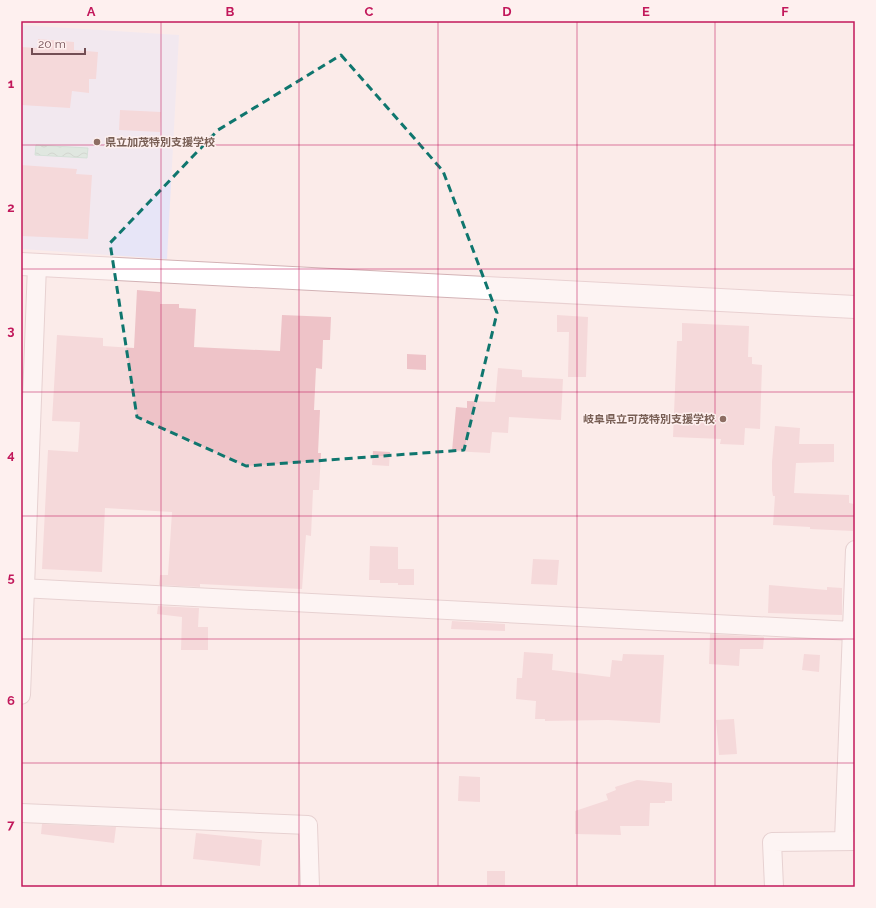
<svg xmlns="http://www.w3.org/2000/svg" width="876" height="908" font-family="Raleway,'Noto Sans JP',sans-serif">
  <defs>
    <pattern id="water-waves" width="16" height="10" patternUnits="userSpaceOnUse"><rect width="16" height="10" fill="#bfe3d5"/><path d="M0 5q4-4 8 0t8 0" fill="none" stroke="#a0baaf"/></pattern>
  </defs>
  <rect width="100%" height="100%" fill="#fbebe9"/>
  <!-- education -->
  <path fill="#e7e5f7" d="M 21,25 L 179,35 L 167,259 L 21,249 Z"/>
  <!-- water -->
  <path fill="url(#water-waves)" stroke="#a6d4c3" d="M 36,145 L 88,148 L 87,158 L 35,155 Z"/>
  <!-- building -->
  <path fill="#eec3c8" d="M 38,39 L 74,42 L 74,50 L 98,52 L 96,79 L 89,79 L 89,93 L 72,91 L 70,108 L 21,105 L 21,47 L 38,48 Z
    M 120,110 L 161,112 L 160,132 L 119,130 Z
    M 21,165 L 77,169 L 76,174 L 92,175 L 88,239 L 21,236 Z
    M 137,290 L 160,292 L 160,304 L 179,304 L 179,308 L 196,309 L 194,347 L 280,351 L 282,315 L 331,317 L 330,340 L 323,340 L 322,369 L 316,368 L 314,410 L 320,410 L 318,453 L 321,453 L 319,490 L 313,490 L 311,536 L 306,535 L 302,589 L 200,584 L 200,587 L 159,585 L 160,575 L 168,575 L 172,512 L 105,508 L 102,572 L 42,569 L 48,450 L 78,452 L 80,422 L 52,421 L 57,335 L 103,338 L 103,346 L 134,348 Z
    M 557,315 L 588,317 L 586,377 L 568,377 L 569,332 L 557,332 Z
    M 682,323 L 749,326 L 748,357 L 752,357 L 752,364 L 762,365 L 760,429 L 745,428 L 744,445 L 720,444 L 721,439 L 673,437 L 677,341 L 682,341 Z
    M 407,354 L 426,355 L 426,370 L 407,369 Z
    M 498,368 L 522,370 L 522,377 L 563,379 L 561,420 L 509,417 L 508,433 L 492,432 L 490,453 L 452,451 L 456,407 L 467,408 L 467,401 L 495,402 Z
    M 775,426 L 800,428 L 799,444 L 834,444 L 834,462 L 796,463 L 794,493 L 849,495 L 849,503 L 854,504 L 853,531 L 810,529 L 810,527 L 773,525 L 775,496 L 773,496 L 772,490 L 772,462 Z
    M 373,451 L 390,452 L 389,466 L 372,465 Z
    M 370,546 L 398,547 L 398,569 L 414,569 L 414,585 L 398,585 L 398,583 L 380,583 L 380,580 L 369,580 Z
    M 533,559 L 559,560 L 557,585 L 531,584 Z
    M 769,585 L 827,590 L 827,587 L 842,588 L 842,615 L 768,613 Z
    M 158,606 L 199,608 L 198,627 L 208,627 L 208,650 L 181,650 L 182,617 L 157,614 Z
    M 452,621 L 505,624 L 505,631 L 451,629 Z
    M 710,634 L 764,637 L 763,649 L 740,649 L 739,666 L 709,664 Z
    M 524,652 L 553,654 L 552,670 L 610,677 L 612,660 L 622,661 L 623,654 L 664,655 L 660,723 L 608,720 L 545,721 L 545,719 L 535,719 L 536,701 L 516,699 L 517,678 L 522,678 Z
    M 804,654 L 820,655 L 819,672 L 802,670 Z
    M 734,719 L 737,754 L 719,755 L 716,720 Z
    M 459,776 L 480,777 L 480,802 L 458,801 Z
    M 637,780 L 672,783 L 672,801 L 665,801 L 665,803 L 650,803 L 649,826 L 620,826 L 621,835 L 575,834 L 575,811 L 608,800 L 606,794 L 616,790 L 615,787 Z
    M 42,824 L 116,827 L 114,843 L 41,834 Z
    M 196,833 L 262,840 L 260,866 L 193,859 Z
    M 487,871 L 505,871 L 505,887 L 487,887 Z"/>
  <g fill="none" stroke-linecap="round" stroke-linejoin="round">
    <defs>
      <path id="street" d="M 21,588 L 852,631
        M 21,695 L 37,265
        M 21,813 L 308,825 L 310,887
        M 844,841 L 855,550
        M 774,887 L 772,842 L 855,841"/>
      <path id="secondary" d="M 21,264 L 855,307"/>
    </defs>
    <!-- street casing -->
    <use href="#street" stroke="#ceb2b4" stroke-width="20"/>
    <!-- secondary casing -->
    <use href="#secondary" stroke="#d3b2b5" stroke-width="24"/>
    <!-- street -->
    <use href="#street" stroke="#fff" stroke-width="18"/>
    <!-- secondary -->
    <use href="#secondary" stroke="#fff" stroke-width="22"/>
  </g>
  <!-- marked area -->
  <path d="M0 0H876V908H0ZM 341,55 L 443,171 L 497,313 L 464,450 L 246,466 L 137,417 L 110,243 L 218,130 Z" fill="#fbebe9" fill-opacity=".55" fill-rule="evenodd"/>
  <path fill="none" stroke="#0f766e" stroke-width="3" stroke-dasharray="8 5" stroke-linejoin="round" d="M 341,55 L 443,171 L 497,313 L 464,450 L 246,466 L 137,417 L 110,243 L 218,130 Z"/>
  <!-- grid -->
  <path fill="none" stroke="#c2185b" stroke-width="1" stroke-opacity="0.55" d="M 161,21 L 161,887M 299,21 L 299,887M 438,21 L 438,887M 577,21 L 577,887M 715,21 L 715,887M 21,145 L 855,145M 21,269 L 855,269M 21,392 L 855,392M 21,516 L 855,516M 21,639 L 855,639M 21,763 L 855,763"/>
  <!-- markers -->
  <g fill="#8d6e63" stroke="#fef0ef" stroke-width="1.5">
    <circle cx="97" cy="142" r="4"/>
    <circle cx="723" cy="419" r="4"/>
  </g>
  <g text-anchor="middle" stroke-width="3" stroke-linejoin="round" paint-order="stroke">
    <!-- education labels -->
    <g font-size="11" font-weight="bold" fill="#785e54" stroke="#fef0ef" text-anchor="start">
      <text x="105" y="146">県立加茂特別支援学校</text>
      <text x="715" y="423" text-anchor="end">岐阜県立可茂特別支援学校</text>
    </g>
  </g>
  <!-- border -->
  <rect width="876" height="908" fill="none" stroke="#fef0ef" stroke-width="44"/>
  <!-- scale -->
  <path d="M32 48v6h53v-6" fill="none" stroke="#734e54" stroke-width="2"/>
  <text x="38" y="48" font-size="12" fill="#734e54" stroke="#fef0ef" stroke-width="3" paint-order="stroke">20 m</text>
  <rect x="22" y="22" width="832" height="864" fill="none" stroke="#c2185b" stroke-width="1.5"/>
  <g font-size="13" text-anchor="middle" font-weight="bold" fill="#c2185b">
    <text x="91" y="16">A</text>
    <text x="230" y="16">B</text>
    <text x="369" y="16">C</text>
    <text x="507" y="16">D</text>
    <text x="646" y="16">E</text>
    <text x="785" y="16">F</text>
    <text x="11" y="88">1</text>
    <text x="11" y="212">2</text>
    <text x="11" y="335">3</text>
    <text x="11" y="459">4</text>
    <text x="11" y="582">5</text>
    <text x="11" y="705">6</text>
    <text x="11" y="829">7</text>
  </g>
</svg>
